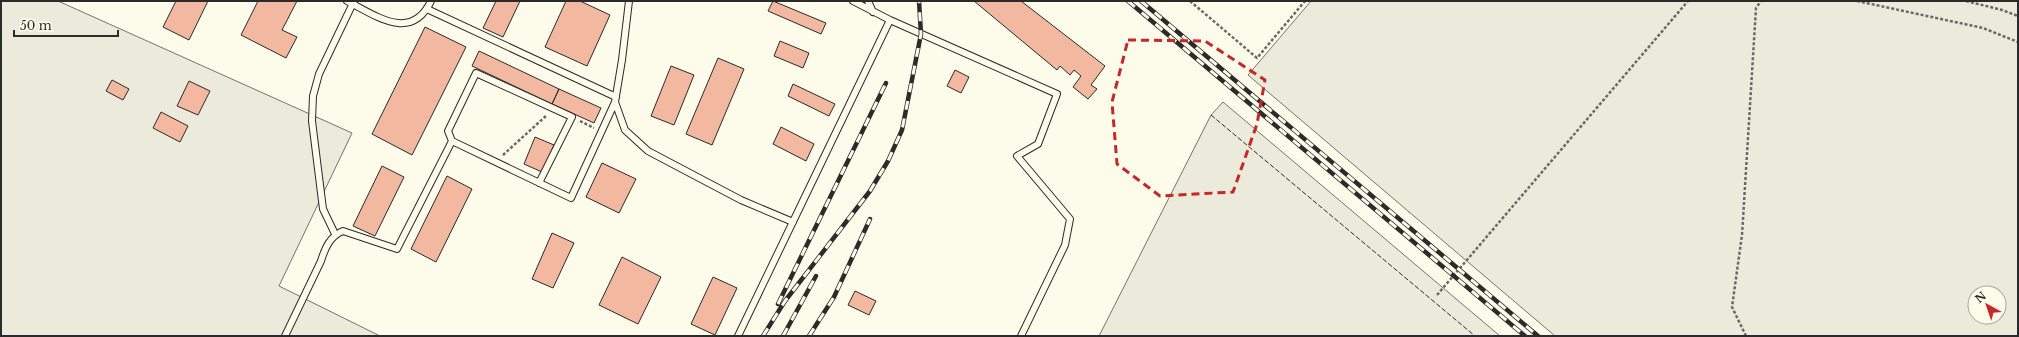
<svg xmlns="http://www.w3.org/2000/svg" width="2019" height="337" font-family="'Libre Baskerville',serif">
  <rect width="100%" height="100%" fill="#fdfbea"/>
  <!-- green -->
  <path fill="#ecebdb" stroke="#74746e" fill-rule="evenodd" d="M 1,1 L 58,1 L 352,133 L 279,286 L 380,336 L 1,336 Z
    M 1311,1 L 2018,1 L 2018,336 L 1555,336 L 1248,75 ZM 1975,293 L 1999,293 L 1999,317 L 1975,317 Z
    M 1223,102 L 1500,336 L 1099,336 L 1211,115 Z"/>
  <!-- building -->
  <path fill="#f2b8a0" stroke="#2b2b2b" d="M 176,1 L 208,1 L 189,40 L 163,27 Z
    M 258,1 L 297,1 L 282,30 L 297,37 L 286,58 L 241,35 Z
    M 496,1 L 520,1 L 503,37 L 483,28 Z
    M 566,1 L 580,1 L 610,15 L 587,66 L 545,47 Z
    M 773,1 L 826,23 L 821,34 L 768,11 Z
    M 974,1 L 1021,1 L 1105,66 L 1091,85 L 1097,89 L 1088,99 L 1073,87 L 1081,76 L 1074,70 L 1070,75 L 1060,66 L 1057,70 Z
    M 425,27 L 466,47 L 412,155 L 372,134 Z
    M 780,41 L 809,53 L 803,68 L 774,56 Z
    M 479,51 L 559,89 L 552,104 L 472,66 Z
    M 718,58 L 744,69 L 712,145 L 686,134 Z
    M 671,66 L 694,75 L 674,125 L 651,116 Z
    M 955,70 L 969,77 L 961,93 L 947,86 Z
    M 112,80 L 129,89 L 123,100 L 106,91 Z
    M 189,81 L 210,91 L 198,115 L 177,106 Z
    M 793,84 L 835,104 L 829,116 L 788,96 Z
    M 559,89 L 601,108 L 594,123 L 552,104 Z
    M 161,112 L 188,126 L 180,142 L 153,128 Z
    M 781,127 L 814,144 L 806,161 L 773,144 Z
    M 535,137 L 554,145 L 542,172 L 524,164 Z
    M 602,163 L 636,179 L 619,213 L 586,197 Z
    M 382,166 L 404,177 L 375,236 L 353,226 Z
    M 447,176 L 472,189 L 436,262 L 411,249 Z
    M 552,233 L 574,243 L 553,288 L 532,279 Z
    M 622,257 L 661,277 L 638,324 L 599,305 Z
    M 713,277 L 737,288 L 715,335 L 691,324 Z
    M 855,291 L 876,301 L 869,315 L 848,305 Z"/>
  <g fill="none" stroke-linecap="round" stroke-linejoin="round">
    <defs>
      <path id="lane" d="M 347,1 C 375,15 411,43 431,1
        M 629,1 L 622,60 L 615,102 L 625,130 L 648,151 L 741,200 L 793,222
        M 853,1 L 890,20 L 1057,94 L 1038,144 L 1017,156 L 1070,219 L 1065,245 L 1021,336
        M 868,1 L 873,12
        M 427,9 L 616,97
        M 452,141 L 448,131 L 476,73 L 572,117 L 539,183
        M 335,234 L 323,209 L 312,121 L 313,96 L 319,74 L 354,1
        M 285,336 L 321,261 C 325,248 330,236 343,231 L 397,249 L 452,141 L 571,198 L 615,102
        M 738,336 L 890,20"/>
    </defs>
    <!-- lane casing -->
    <use href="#lane" stroke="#2b2b2b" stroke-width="8"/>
    <!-- path -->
    <path stroke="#6a6964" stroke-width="2.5" stroke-dasharray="3 2" stroke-linecap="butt" d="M 1190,1 L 1257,58 L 1305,1
      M 1857,1 L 1983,28 L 2018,42
      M 1966,1 L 2002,10 L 2018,16
      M 580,121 L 594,128
      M 503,155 L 547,115
      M 1437,295 L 1688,1
      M 1746,336 L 1732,307 L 1742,235 L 1756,8 L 1761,1"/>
    <!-- lane -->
    <use href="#lane" stroke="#fdfbea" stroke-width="6"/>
    <defs>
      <path id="rail" d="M 1128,1 L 1525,336
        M 1141,1 L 1538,336
        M 778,304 L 886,83
        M 763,336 L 785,301 L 870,191 L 888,161 L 902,130 L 921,34 L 919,1
        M 783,336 L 816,276
        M 809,336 L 834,297 L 870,219"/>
    </defs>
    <!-- rail casing -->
    <use href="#rail" stroke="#2b2b2b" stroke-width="4.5"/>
    <!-- rail -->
    <use href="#rail" stroke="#fdfbea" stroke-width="3" stroke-dasharray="9" stroke-linecap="butt"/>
    <!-- fence -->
    <path stroke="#2b2b2b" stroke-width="1" stroke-dasharray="5 2" stroke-linecap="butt" d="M 1211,115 L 1475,336"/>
  </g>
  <!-- marked area -->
  <path fill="none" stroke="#c62828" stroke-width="3" stroke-dasharray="8 5" stroke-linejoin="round" d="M 1128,40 L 1205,41 L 1265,80 L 1257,124 L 1233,192 L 1160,196 L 1117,164 L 1112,102 Z"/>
  <!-- border -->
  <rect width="2019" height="337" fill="none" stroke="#2b2b2b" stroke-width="4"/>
  <!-- north arrow -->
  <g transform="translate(1987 305) rotate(320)"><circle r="19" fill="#fdfbea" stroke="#a9a89e"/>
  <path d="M0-3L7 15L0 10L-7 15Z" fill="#c62828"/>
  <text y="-6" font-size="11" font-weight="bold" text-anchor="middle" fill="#2b2b2b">N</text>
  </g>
  <!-- scale -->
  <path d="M14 30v6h104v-6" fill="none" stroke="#2b2b2b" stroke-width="2"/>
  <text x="20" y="30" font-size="12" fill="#2b2b2b" stroke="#fdfbea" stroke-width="3" paint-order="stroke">50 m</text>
</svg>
